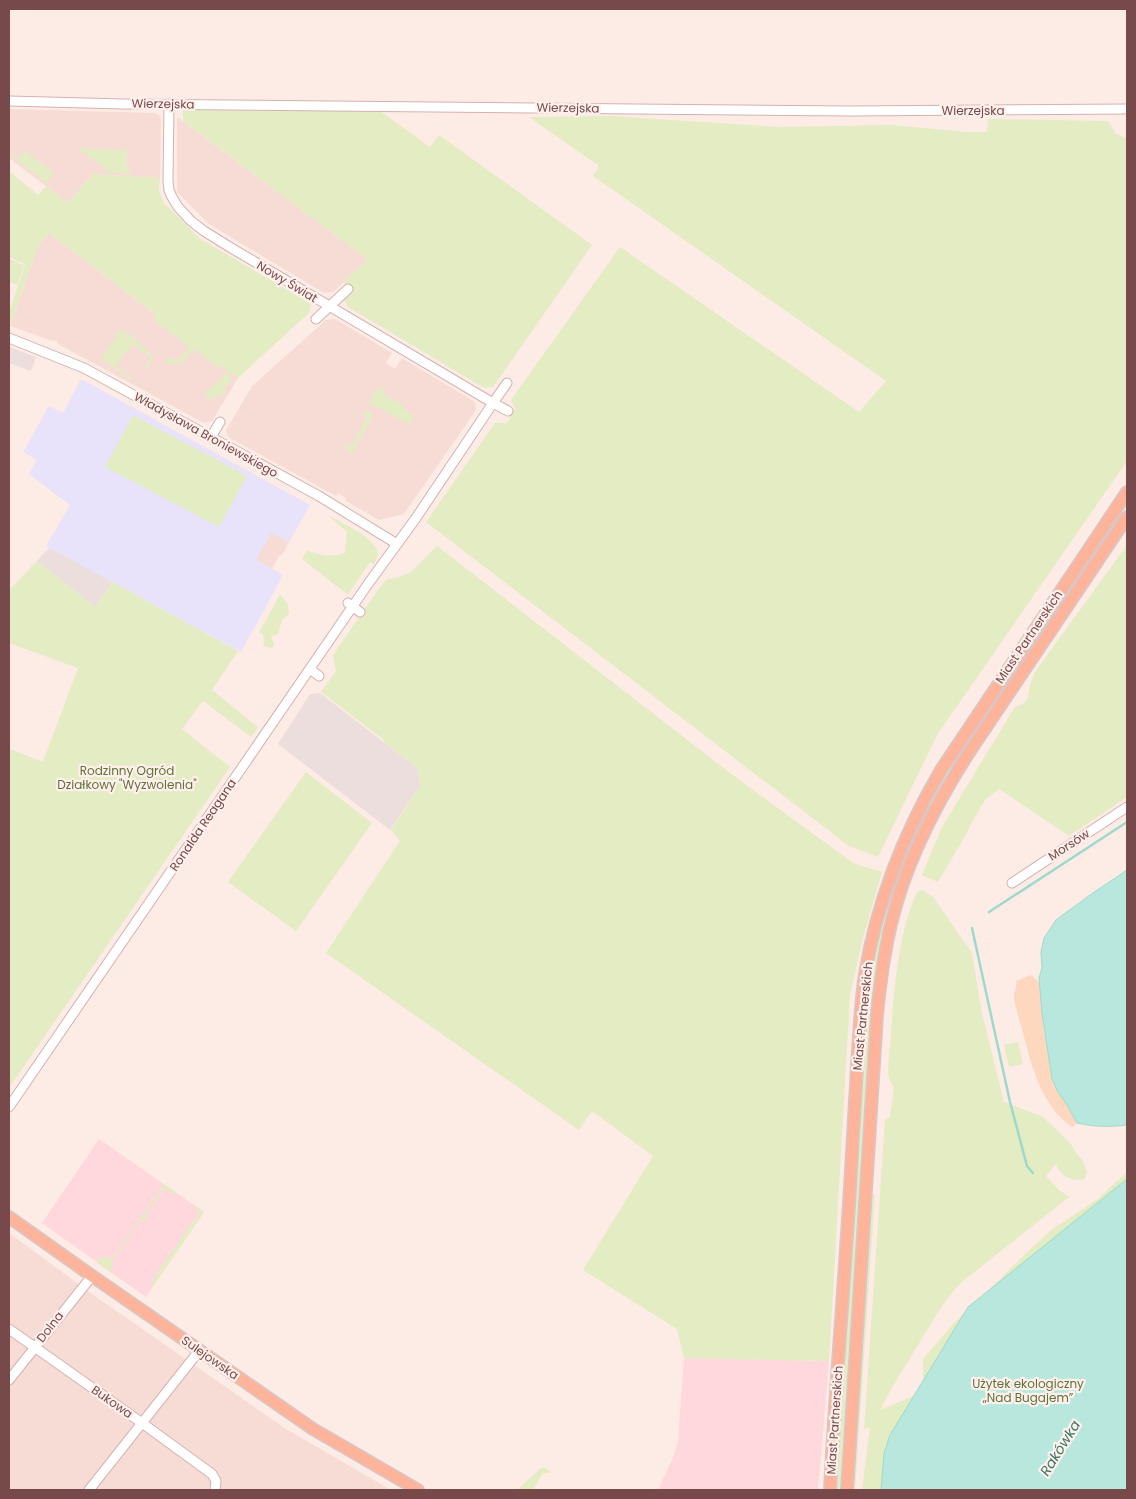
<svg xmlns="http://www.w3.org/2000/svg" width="1136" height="1499" font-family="Poppins,sans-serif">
  <rect width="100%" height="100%" fill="#fdebe5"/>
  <!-- residential -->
  <path fill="#f7dcd6" d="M 9,109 L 155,113 L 161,117 L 160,178 L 93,174 L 68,203 L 9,158 Z
    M 177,117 L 278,192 L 368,260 L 333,292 L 324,293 L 209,224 L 177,192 Z
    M 49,233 L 238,378 L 212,421 L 204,423 L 58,344 L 57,341 L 50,340 L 10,326 L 38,246 Z
    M 335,319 L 392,353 L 386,363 L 395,369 L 402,358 L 475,402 L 476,410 L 404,514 L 379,520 L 346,501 L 346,498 L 338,493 L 336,496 L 228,437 L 226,430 L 252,386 L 326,320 Z
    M 271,532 L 289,542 L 283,554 L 279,556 L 272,569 L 256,560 Z
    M 9,1233 L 92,1294 L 286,1429 L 391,1490 L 9,1490 Z"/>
  <!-- commercial -->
  <path fill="#fed8dc" d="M 99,1139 L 204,1212 L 146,1297 L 42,1223 Z
    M 684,1358 L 829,1361 L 818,1490 L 658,1490 L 673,1458 L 678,1441 Z"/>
  <!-- industrial -->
  <path fill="#ebdedc" d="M 9,347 L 36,357 L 31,371 L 9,363 Z
    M 50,547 L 112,582 L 95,607 L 37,561 Z
    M 320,693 L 417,768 L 421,785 L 390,830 L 278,744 L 310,694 Z"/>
  <!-- education -->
  <path fill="#e8e2fa" d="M 81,379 L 310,505 L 289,542 L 271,533 L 256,560 L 283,575 L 241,652 L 46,546 L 70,505 L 29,474 L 37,460 L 23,452 L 49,406 L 63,413 Z"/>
  <!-- green -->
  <path fill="#e3ecc3" d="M 183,110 L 380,111 L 430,147 L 439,135 L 592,245 L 493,387 L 484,388 L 348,307 L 344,299 L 352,292 L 343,282 L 368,260 L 183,121 Z
    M 610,116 L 779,127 L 892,125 L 966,132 L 987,132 L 988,119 L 1108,121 L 1116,134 L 1127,138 L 1127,461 L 937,735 L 878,857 L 849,846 L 426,522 L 495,423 L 507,423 L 515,408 L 511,400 L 620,247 L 859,412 L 886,381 L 593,176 L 599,166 L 529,117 Z
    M 77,147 L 84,148 L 86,149 L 127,150 L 127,168 L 128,170 L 132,171 L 132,174 L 110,173 Z
    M 25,151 L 54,173 L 46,183 L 9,154 L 9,152 L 18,159 Z
    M 9,171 L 38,195 L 46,186 L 68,203 L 93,174 L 160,178 L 159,191 L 164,203 L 199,238 L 311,304 L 310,312 L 238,378 L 220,365 L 217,367 L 194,349 C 185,360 180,371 165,361 L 168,357 L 178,361 L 189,347 L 153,320 L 156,315 L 49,233 L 38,246 L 10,326 L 9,325 L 9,313 L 25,264 L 9,257 Z
    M 9,259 L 24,265 L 17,285 L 9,282 Z
    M 119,330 C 130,331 147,350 154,358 L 147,368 L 145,366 L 151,358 L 133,344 L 116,366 L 137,383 L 126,377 L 101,358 L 117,336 L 115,335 Z
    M 225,371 L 233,380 L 224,388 L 226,391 L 219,397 L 217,396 L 211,401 L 204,394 L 224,376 L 222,374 Z
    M 380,387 L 385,388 L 382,393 L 404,406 L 403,409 L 414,416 L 409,424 L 370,404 L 369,402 L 375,390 Z
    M 367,411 L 373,414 L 373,416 L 353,452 L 351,453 L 346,449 L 346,443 L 351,446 L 367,417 L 362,414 Z
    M 133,415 L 247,476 L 219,527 L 105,467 Z
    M 1127,501 L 1127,509 L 946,780 L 929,808 L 904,866 L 901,864 L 923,813 L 954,757 Z
    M 328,515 C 341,523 371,535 377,550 C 379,556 376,560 374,565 L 370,562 L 348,595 L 302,559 L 307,551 C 320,555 332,558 345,553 L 347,532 Z
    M 1127,545 L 1127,797 L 1069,836 L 999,789 L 985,800 L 981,806 L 965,836 L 938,882 L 922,875 L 942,827 L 1015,707 C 1027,703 1028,700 1029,689 C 1030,683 1033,677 1035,672 Z
    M 437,546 L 730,773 L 853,863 L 882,872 L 863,938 L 850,995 L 829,1361 L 684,1358 L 677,1329 L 583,1270 L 653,1156 L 592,1111 L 579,1130 L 326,953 L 400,841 L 391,830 L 421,785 L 417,768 L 384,742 L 384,740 L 321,692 L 336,671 L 333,655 L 380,587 L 386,580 L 399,577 L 411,572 Z
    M 37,561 L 95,607 L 112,582 L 238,651 L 212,690 L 258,727 L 251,737 L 203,701 L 182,729 L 230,767 L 9,1088 L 9,751 L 10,749 L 43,762 L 78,668 L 9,643 L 9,590 Z
    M 280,594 L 288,605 L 289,614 L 282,620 L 278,634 L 271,636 L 274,645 L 272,648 L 264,646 L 263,634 L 259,633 Z
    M 306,772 L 372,823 L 296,931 L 228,882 Z
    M 895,881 L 899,882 L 890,909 L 842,1490 L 835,1490 L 867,996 L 876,948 Z
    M 922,890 L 933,897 L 972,953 L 981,1009 L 1004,1102 L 1043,1117 L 1070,1143 L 1079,1157 L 1082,1159 L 1087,1171 L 1085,1178 C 1074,1184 1059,1175 1056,1164 L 1046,1176 L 1059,1190 L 1069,1197 L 963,1281 C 943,1300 932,1323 918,1345 C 905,1367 891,1387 880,1410 L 923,1392 L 923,1359 L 954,1323 L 995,1284 L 1027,1252 L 1054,1228 L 1098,1199 L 1116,1182 L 1127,1173 L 1127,1490 L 862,1490 L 870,1427 L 864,1429 L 885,1120 L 890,1117 L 894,1088 L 889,1079 L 888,1070 C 893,1015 894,943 917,892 Z
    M 1018,1042 L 1023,1064 L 1009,1067 L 1004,1045 Z
    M 164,1184 L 176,1192 L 174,1194 L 164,1188 L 145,1215 L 147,1216 L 143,1221 L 141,1220 L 111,1263 L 113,1265 L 110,1271 L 124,1282 L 96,1262 L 99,1258 L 111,1258 L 115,1255 Z
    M 871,1195 L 875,1195 L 855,1490 L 853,1490 Z
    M 195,1206 L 204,1212 L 152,1288 L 150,1287 L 155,1279 L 154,1278 L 190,1225 L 191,1225 L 200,1213 L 194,1208 Z
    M 541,1468 L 545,1468 L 551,1472 L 542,1474 L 533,1490 L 517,1490 Z"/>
  <!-- sand -->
  <path fill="#fed7bf" d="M 1031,975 L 1040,983 L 1044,1031 L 1058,1092 L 1067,1105 L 1077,1123 L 1072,1127 C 1041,1106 1031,1064 1022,1029 C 1019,1019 1016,1009 1014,999 C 1013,992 1018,987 1016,981 Z"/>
  <!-- water -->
  <path fill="#b8e8dd" stroke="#9edacc" d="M 1127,870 L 1127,1125 C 1110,1127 1094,1127 1077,1123 L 1067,1105 L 1058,1092 L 1052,1079 L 1042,1013 L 1039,978 L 1042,968 L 1041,952 L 1044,938 L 1056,920 L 1090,895 Z
    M 1127,1179 L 1127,1490 L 881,1490 L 884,1453 L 890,1435 L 968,1307 Z"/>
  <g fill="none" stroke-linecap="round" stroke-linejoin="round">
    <!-- stream -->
    <path stroke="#9edacc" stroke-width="2.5" d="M 989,912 L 1127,822
      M 972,928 L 1010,1102 L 1027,1166 L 1033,1173"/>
    <defs>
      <path id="minor" d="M 9,101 L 123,104 L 851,111 L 1127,109
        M 316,319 L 348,289
        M 9,338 L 84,368 L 319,496 L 397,544
        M 507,383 L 493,403 L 508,411
        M 211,437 L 220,422
        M 348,603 L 360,612
        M 310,669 L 319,676
        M 1012,883 L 1127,807
        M 9,1107 L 368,584 L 416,518 L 493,403 L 228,246 L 204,231 L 191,221 L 178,207 L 172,197 L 169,190 L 168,181 L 169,104
        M 9,1329 L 142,1423 L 212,1474 L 216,1481 L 215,1490
        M 9,1380 L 92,1276
        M 89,1490 L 199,1351"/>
      <path id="major" d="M 9,1217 L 85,1271 L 313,1429 L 418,1490
        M 830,1490 C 835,1395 843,1299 849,1204 C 852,1153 855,1101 858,1050 C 860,1024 861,999 865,974 C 877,902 904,833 941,770 L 1127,492
        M 847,1490 L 877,1015 C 880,984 884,954 891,924 C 906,861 935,805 970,751 L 1127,517"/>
    </defs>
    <!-- minor casing -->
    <use href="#minor" stroke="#d4b2b0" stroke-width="11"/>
    <!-- major casing -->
    <use href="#major" stroke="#d6c8c9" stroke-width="14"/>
    <!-- minor -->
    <use href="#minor" stroke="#fff" stroke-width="9"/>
    <!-- major -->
    <use href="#major" stroke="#feb39b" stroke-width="11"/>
  </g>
  <g text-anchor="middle" stroke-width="4.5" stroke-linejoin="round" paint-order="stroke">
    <!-- street labels -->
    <g font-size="12" fill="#77494a" stroke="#fff0ec">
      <text transform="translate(163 104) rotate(1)" y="4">Wierzejska</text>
      <text transform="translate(568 108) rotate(1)" y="4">Wierzejska</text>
      <text x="973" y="115">Wierzejska</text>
      <text transform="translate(287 282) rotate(31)" y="4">Nowy Świat</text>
      <text transform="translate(206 435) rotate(29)" y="4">Władysława Broniewskiego</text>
      <text transform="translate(1029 637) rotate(-56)" y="4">Miast Partnerskich</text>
      <text transform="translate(203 825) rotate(-56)" y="4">Ronalda Reagana</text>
      <text transform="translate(1069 845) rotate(-33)" y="4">Morsów</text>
      <text transform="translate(863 1016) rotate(-84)" y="4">Miast Partnerskich</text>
      <text transform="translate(50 1327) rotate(-52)" y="4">Dolna</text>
      <text transform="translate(210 1358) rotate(35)" y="4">Sulejowska</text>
      <text transform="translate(112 1402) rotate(35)" y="4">Bukowa</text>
      <text transform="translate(835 1420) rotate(-86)" y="4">Miast Partnerskich</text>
    </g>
    <!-- park labels -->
    <g font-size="12" fill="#60723b" stroke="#fff0ec">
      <text x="127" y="775">Rodzinny Ogród<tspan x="127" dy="14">Działkowy "Wyzwolenia"</tspan></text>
      <text x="1028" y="1388">Użytek ekologiczny<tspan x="1028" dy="14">„Nad Bugajem”</tspan></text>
    </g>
    <!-- water labels -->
    <g font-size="14" font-style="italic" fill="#397668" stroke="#fff0ec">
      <text transform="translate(1060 1448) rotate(-58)" y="5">Rakówka</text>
    </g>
  </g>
  <!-- border -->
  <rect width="1136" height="1499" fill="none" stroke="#77494a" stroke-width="20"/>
</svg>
